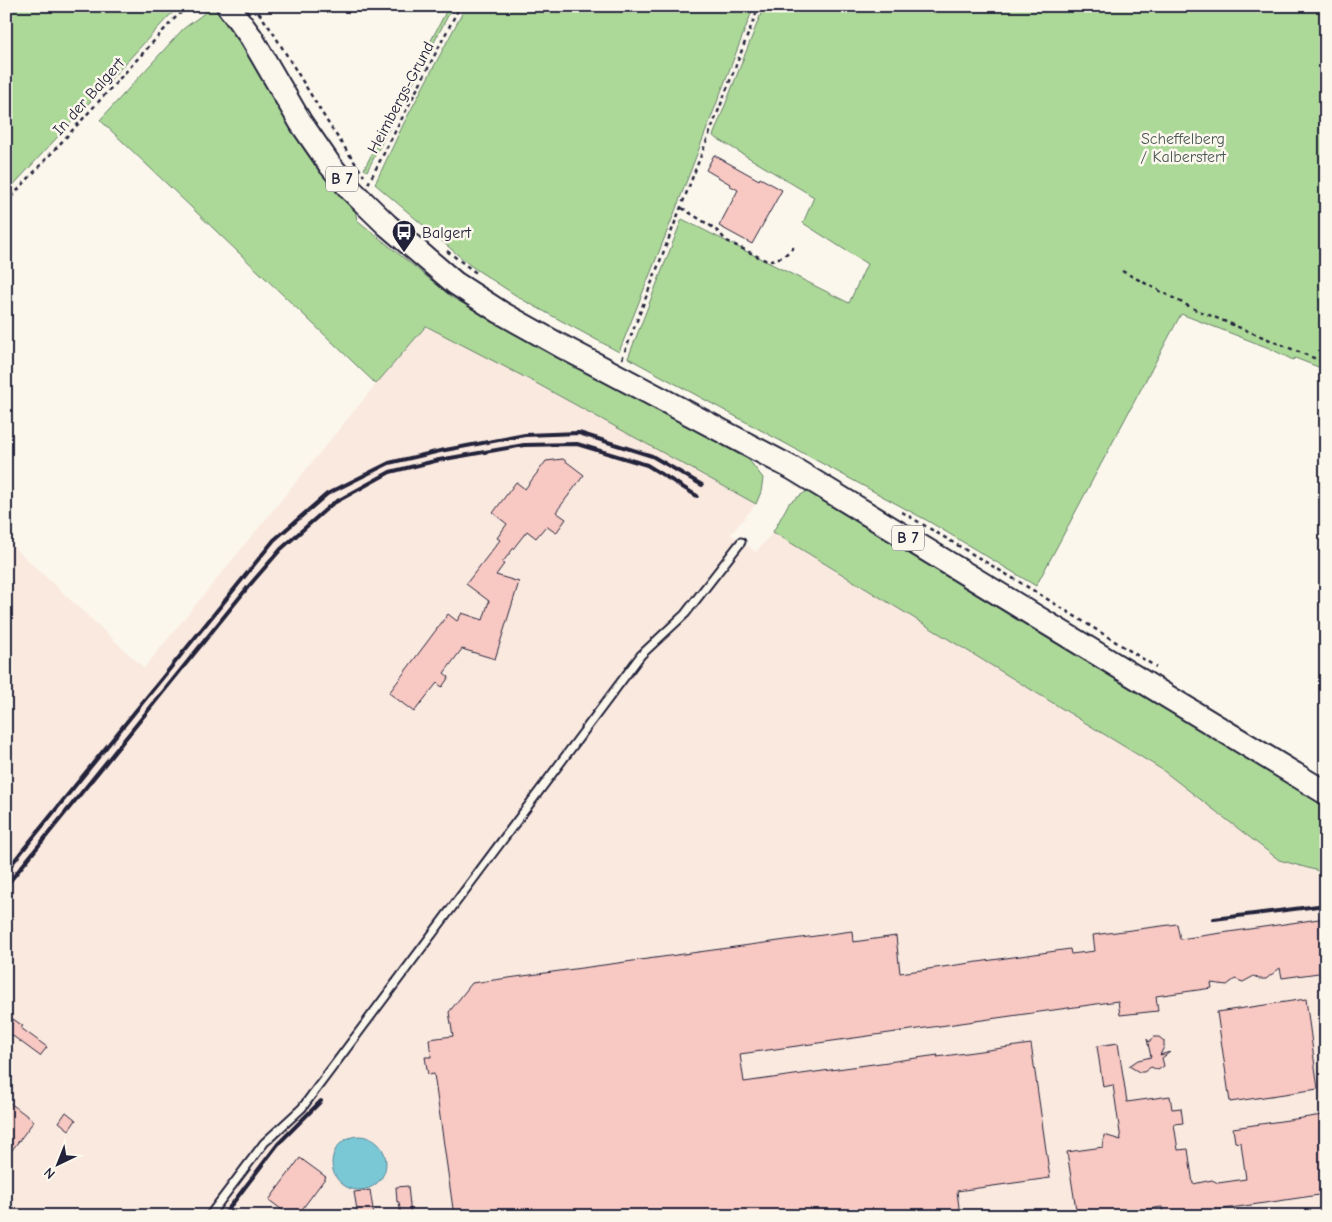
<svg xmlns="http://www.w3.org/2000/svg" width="1332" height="1222" font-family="'Comic Neue',sans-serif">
  <rect width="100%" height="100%" fill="#fbf7ec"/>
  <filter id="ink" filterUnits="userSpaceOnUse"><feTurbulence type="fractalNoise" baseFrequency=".02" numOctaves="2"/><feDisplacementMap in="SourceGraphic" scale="10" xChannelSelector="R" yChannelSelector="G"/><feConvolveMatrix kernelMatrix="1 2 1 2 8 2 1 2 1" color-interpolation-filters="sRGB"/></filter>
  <g filter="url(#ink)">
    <!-- built -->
    <path fill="#fae9df" d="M 426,326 L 534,382 L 756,504 L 731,534 L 756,552 L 773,532 L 1161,769 L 1279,860 L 1326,873 L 1326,1216 L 6,1216 L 6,540 L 144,668 L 376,384 Z"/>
    <!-- green -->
    <path fill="#acd998" stroke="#677e6a" d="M 6,6 L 181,6 L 168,17 L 6,193 Z
      M 214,6 L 223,6 L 354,204 L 357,220 L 453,298 L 749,460 L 763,478 L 761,492 L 756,504 L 534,382 L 426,326 L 376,384 L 100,120 L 183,29 Z
      M 449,6 L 453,6 L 367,171 L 364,169 Z
      M 466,6 L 754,6 L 672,219 L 619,352 L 523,300 L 471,266 L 375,184 L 404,123 Z
      M 764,6 L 1326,6 L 1326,370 L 1295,358 L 1293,360 L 1269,348 L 1181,314 L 1036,586 L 928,521 L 628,358 L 682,219 L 849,303 L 867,264 L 803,223 L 814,197 L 713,136 Z
      M 810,489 L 1326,803 L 1326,873 L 1279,860 L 1161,769 L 773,532 L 789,503 Z"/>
    <!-- water -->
    <path fill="#7ac8d6" stroke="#578698" d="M332 1163a27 27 0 1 1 54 0a27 27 0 1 1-54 0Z"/>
    <!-- building -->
    <path fill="#f8c8c2" stroke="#22223b" d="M 714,155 L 759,180 L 760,178 L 782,190 L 752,244 L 719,226 L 738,190 L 729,185 L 730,184 L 706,170 Z
      M 563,459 L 584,475 L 556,512 L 566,519 L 556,533 L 546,526 L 536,538 L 527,531 L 502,563 L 504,564 L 496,575 L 519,582 L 495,659 L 462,649 L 444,673 L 449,677 L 442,687 L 437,683 L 414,712 L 389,693 L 448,614 L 457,621 L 462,613 L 483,620 L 489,601 L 466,584 L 500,540 L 497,538 L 507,524 L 493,513 L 516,482 L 525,489 L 546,461 Z
      M 1326,918 L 1326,972 L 1282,978 L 1280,968 L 1266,979 L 1259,979 L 1254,976 L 1243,982 L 1235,979 L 1227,985 L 1211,983 L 1212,988 L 1156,996 L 1158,1011 L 1120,1015 L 1118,1001 L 740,1054 L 744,1082 L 938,1055 L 937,1057 L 1031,1044 L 1050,1178 L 957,1191 L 960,1216 L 454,1216 L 434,1074 L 428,1075 L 425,1057 L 431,1057 L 429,1039 L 453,1036 L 449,1012 L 472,983 L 852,931 L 853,942 L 896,936 L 900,973 L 1070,949 L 1071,954 L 1095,951 L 1093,935 L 1177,924 L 1180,939 Z
      M 1306,999 L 1318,1089 L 1230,1102 L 1217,1012 Z
      M 6,1014 L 23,1026 L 21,1028 L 47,1047 L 40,1056 L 6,1031 Z
      M 1153,1037 L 1159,1037 L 1164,1041 L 1164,1047 L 1160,1055 L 1170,1052 L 1162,1058 L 1164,1066 L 1158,1070 L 1151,1067 L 1144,1072 L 1139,1072 L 1129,1066 L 1138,1060 L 1151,1057 L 1147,1039 L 1149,1042 Z
      M 1118,1043 L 1127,1102 L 1170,1096 L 1172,1109 L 1181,1108 L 1183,1123 L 1174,1124 L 1178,1150 L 1188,1149 L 1193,1184 L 1212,1180 L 1218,1183 L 1246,1179 L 1241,1143 L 1235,1142 L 1233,1128 L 1323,1115 L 1325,1130 L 1322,1130 L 1326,1153 L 1326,1194 L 1190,1214 L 1190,1212 L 1163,1215 L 1162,1207 L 1119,1213 L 1120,1216 L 1077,1216 L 1067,1152 L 1103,1147 L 1104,1135 L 1121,1140 L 1113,1085 L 1103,1087 L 1097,1046 Z
      M 6,1100 L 34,1121 L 6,1158 Z
      M 66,1112 L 76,1120 L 69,1130 L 59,1122 Z
      M 300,1158 L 326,1177 L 297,1216 L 290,1216 L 269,1200 Z
      M 408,1186 L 411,1216 L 401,1216 L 399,1202 L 397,1202 L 396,1187 Z
      M 370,1190 L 374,1216 L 358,1216 L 354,1192 Z"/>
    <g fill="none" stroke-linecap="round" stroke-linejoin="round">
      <defs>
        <path id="lane" d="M 209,1216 L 264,1143 L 302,1108 L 641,655 L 685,614 L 741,542"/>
        <path id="primary" d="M 228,6 L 251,37 L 301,123 L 330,165 L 350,189 L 387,225 L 455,283 L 500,312 L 561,346 L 792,468 L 1326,793"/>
      </defs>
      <!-- lane casing -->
      <use href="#lane" stroke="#22223b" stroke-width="11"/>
      <!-- primary casing -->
      <use href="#primary" stroke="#22223b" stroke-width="26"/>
      <!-- path -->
      <path stroke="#22223b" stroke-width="2.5" stroke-dasharray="4 4" stroke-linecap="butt" d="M 254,6 L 272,31 L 330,126 L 364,176
        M 368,184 L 460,6
        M 6,203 L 174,19 L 188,6
        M 682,208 L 714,228 L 727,241 L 767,261 L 783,257 L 796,245
        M 447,251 L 479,275
        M 1122,271 L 1192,308 L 1326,363
        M 622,359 L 759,6
        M 902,512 L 1036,592 L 1156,667"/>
      <!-- lane -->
      <use href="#lane" stroke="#fbf7ec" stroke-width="7"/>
      <!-- primary -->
      <use href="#primary" stroke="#fbf7ec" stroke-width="22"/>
      <!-- rail -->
      <path stroke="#22223b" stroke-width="4" d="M 6,871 L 274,540 L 327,494 L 389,463 L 440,451 L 525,435 L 579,433 L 652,456 L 702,485
        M 6,886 L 248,587 L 281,549 L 332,504 L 390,472 L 439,460 L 524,445 L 577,444 L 647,465 L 697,496
        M 1214,919 L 1326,905
        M 223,1216 L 278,1144 L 321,1101"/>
    </g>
  </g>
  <!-- icons -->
  <defs>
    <symbol id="bus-pin" viewBox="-11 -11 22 30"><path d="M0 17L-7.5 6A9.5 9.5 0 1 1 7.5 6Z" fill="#22223b" stroke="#fbf7ec"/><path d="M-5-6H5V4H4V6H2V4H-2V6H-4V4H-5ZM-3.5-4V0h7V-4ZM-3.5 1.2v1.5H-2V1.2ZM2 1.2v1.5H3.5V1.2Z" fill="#fff"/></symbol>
  </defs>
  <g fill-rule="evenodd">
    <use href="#bus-pin" x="390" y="218" width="28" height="38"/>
  </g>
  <g text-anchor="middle" stroke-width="5" stroke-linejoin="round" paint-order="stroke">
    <!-- shield labels -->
    <g fill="#fbf7ec" stroke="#636270" stroke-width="1">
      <rect x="326" y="166.5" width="32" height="25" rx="4"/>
      <rect x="892" y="525.5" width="32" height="25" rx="4"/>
    </g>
    <g font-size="15" font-weight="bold" fill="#22223b">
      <text x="342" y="184">B 7</text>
      <text x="908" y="543">B 7</text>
    </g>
    <!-- street labels -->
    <g font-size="16" fill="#22223b" stroke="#fbf7ec">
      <text transform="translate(88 96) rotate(-48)" y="6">In der Balgert</text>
      <text transform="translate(400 97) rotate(-62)" y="6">Heimbergs-Grund</text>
    </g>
    <!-- park labels -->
    <g font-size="16" fill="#4b5957" stroke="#fbf7ec">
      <text x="1183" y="144">Scheffelberg<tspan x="1183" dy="18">/ Kalberstert</tspan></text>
    </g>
    <!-- poi labels -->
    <g font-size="16" fill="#22223b" stroke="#fbf7ec" text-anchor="start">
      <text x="422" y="238">Balgert</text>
    </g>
  </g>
  <!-- margin -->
  <rect width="1332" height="1222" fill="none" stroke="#fbf7ec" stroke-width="25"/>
  <rect x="12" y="12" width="1307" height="1197" fill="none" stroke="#22223b" stroke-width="2" filter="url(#ink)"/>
  <!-- north arrow -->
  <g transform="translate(58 1164) rotate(223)" stroke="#fbf7ec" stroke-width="4" paint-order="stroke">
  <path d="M0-4L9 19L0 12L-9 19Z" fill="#22223b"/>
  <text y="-8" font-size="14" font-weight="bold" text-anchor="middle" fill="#22223b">N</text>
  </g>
</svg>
